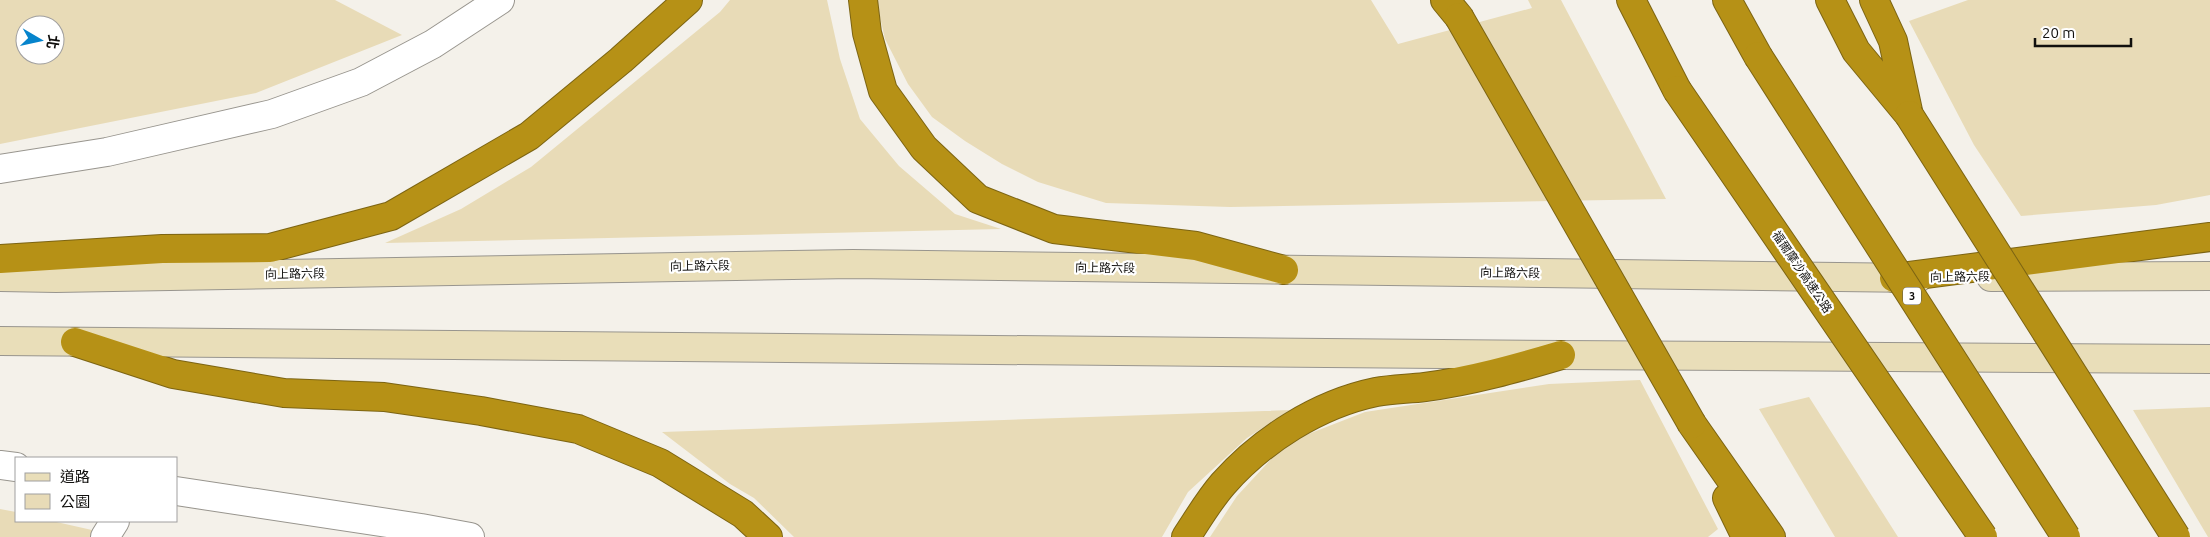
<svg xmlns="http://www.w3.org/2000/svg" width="2210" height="537" font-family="Ubuntu,'Noto Sans TC',sans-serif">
  <rect width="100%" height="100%" fill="#f4f1ea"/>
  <!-- green -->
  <path fill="#e8dbb7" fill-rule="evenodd" d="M 0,0 L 335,0 L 402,35 L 256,93 L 0,144 ZM 25,25 L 55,25 L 55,55 L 25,55 Z
    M 730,0 L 827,0 L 840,59 L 860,119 L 899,166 L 955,214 L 1001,229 L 385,243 L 461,209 L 531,167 L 720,12 Z
    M 876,0 L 1371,0 L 1398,44 L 1532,8 L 1528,0 L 1561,0 L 1666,199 L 1230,207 L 1106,203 L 1038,182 L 1002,164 L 965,141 L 932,117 L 908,84 L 885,39 Z
    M 1968,0 L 2210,0 L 2210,195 L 2156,205 L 2021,216 L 1974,145 L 1909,21 Z
    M 1640,380 L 1718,529 L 1708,537 L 1210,537 L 1237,496 L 1274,456 L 1293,440 L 1365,412 L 1549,384 Z
    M 1809,397 L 1898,537 L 1835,537 L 1759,409 Z
    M 2210,407 L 2210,537 L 2208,537 L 2133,410 Z
    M 1290,410 L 1247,438 L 1188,492 L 1162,537 L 794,537 L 754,498 L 730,484 L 662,432 Z
    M 0,509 L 16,512 L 16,521 L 52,521 L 123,537 L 0,537 Z"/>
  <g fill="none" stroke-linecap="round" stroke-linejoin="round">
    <defs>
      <path id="street" d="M 0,169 L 107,152 L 272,114 L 361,82 L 433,44 L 500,0
        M 0,465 L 16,467
        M 176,491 L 421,528 L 470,537
        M 105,537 L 115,521"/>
      <path id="secondary" d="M 0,277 L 56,278 L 853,264 L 1918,278
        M 1991,277 L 2210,276
        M 0,341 L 1561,355 L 2210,359"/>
      <path id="highway" d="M 863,0 L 867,33 L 883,91 L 924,148 L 978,199 L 1054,229 L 1196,246 L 1284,270
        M 1445,0 L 1459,17
        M 1631,0 L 1677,90
        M 1727,0 L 1758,56
        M 1830,0 L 1856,51 L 1909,115
        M 1874,0 L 1893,41 L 1908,111
        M 0,259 L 162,249 L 270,248 L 391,216 L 529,136 L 621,60 L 688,0
        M 1894,278 L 2210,237
        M 75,342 L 173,374 L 284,393 L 384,397 L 481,411 L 578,429 L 660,463 L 743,514 L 768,537
        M 1692,424 L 1771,537
        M 1727,498 L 1746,537
        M 1186,537 C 1198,519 1209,500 1223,484 C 1262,440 1318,404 1376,392 C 1392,389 1409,389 1425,387 C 1471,381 1517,368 1561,355"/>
    </defs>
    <!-- street casing -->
    <use href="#street" stroke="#98958e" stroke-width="30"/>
    <!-- secondary casing -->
    <use href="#secondary" stroke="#98958e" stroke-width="30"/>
    <!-- highway casing -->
    <use href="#highway" stroke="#7c6413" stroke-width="30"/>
    <!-- street -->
    <use href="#street" stroke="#fff" stroke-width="28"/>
    <!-- secondary -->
    <use href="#secondary" stroke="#e9deb9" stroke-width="28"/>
    <!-- highway -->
    <use href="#highway" stroke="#b69116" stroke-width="28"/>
    <defs>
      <path id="highway-bridge" d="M 1459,17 L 1692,424
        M 1758,56 L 2066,537
        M 1677,90 L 1983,537
        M 1909,115 L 2176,537"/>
    </defs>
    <!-- highway-bridge casing -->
    <use href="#highway-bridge" stroke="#7c6413" stroke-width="30" stroke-linecap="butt"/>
    <!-- highway-bridge -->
    <use href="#highway-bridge" stroke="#b69116" stroke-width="28"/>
  </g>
  <g text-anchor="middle" stroke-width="4.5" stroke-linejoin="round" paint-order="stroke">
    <!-- shield labels -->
    <rect fill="#fff" stroke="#585856" stroke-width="1" x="1903" y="287.5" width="18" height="17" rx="4"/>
    <g font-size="11" font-weight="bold" fill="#11100e">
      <text x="1912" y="300">3</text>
    </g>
    <!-- street labels -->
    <g font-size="12" fill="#11100e" stroke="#fff">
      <text transform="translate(700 266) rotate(-1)" y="4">向上路六段</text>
      <text transform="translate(1105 268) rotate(1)" y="4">向上路六段</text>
      <text transform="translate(1802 272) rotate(56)" y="4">福爾摩沙高速公路</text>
      <text transform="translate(1510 273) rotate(1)" y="4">向上路六段</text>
      <text transform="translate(295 274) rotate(-1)" y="4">向上路六段</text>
      <text transform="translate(1960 277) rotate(-1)" y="4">向上路六段</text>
    </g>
  </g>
  <!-- legend -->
  <rect x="15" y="457" width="162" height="65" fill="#ffffff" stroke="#a09f9f"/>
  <rect x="25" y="473" width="25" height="8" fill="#e9deb9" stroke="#a09f9f"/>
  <text x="60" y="482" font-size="15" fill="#11100e">道路</text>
  <rect x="25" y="494" width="25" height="15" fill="#e8dbb7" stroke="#a09f9f"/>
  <text x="60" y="507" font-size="15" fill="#11100e">公園</text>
  <!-- north arrow -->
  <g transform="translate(40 40) rotate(99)"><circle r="24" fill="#ffffff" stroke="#a09f9f"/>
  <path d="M0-4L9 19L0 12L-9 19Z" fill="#0684cc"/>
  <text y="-8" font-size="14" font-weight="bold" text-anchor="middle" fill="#11100e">北</text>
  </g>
  <!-- scale -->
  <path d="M2035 38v8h96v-8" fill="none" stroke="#11100e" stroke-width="2.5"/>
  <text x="2042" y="38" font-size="15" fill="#11100e" stroke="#ffffff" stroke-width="4" paint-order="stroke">20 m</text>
</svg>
